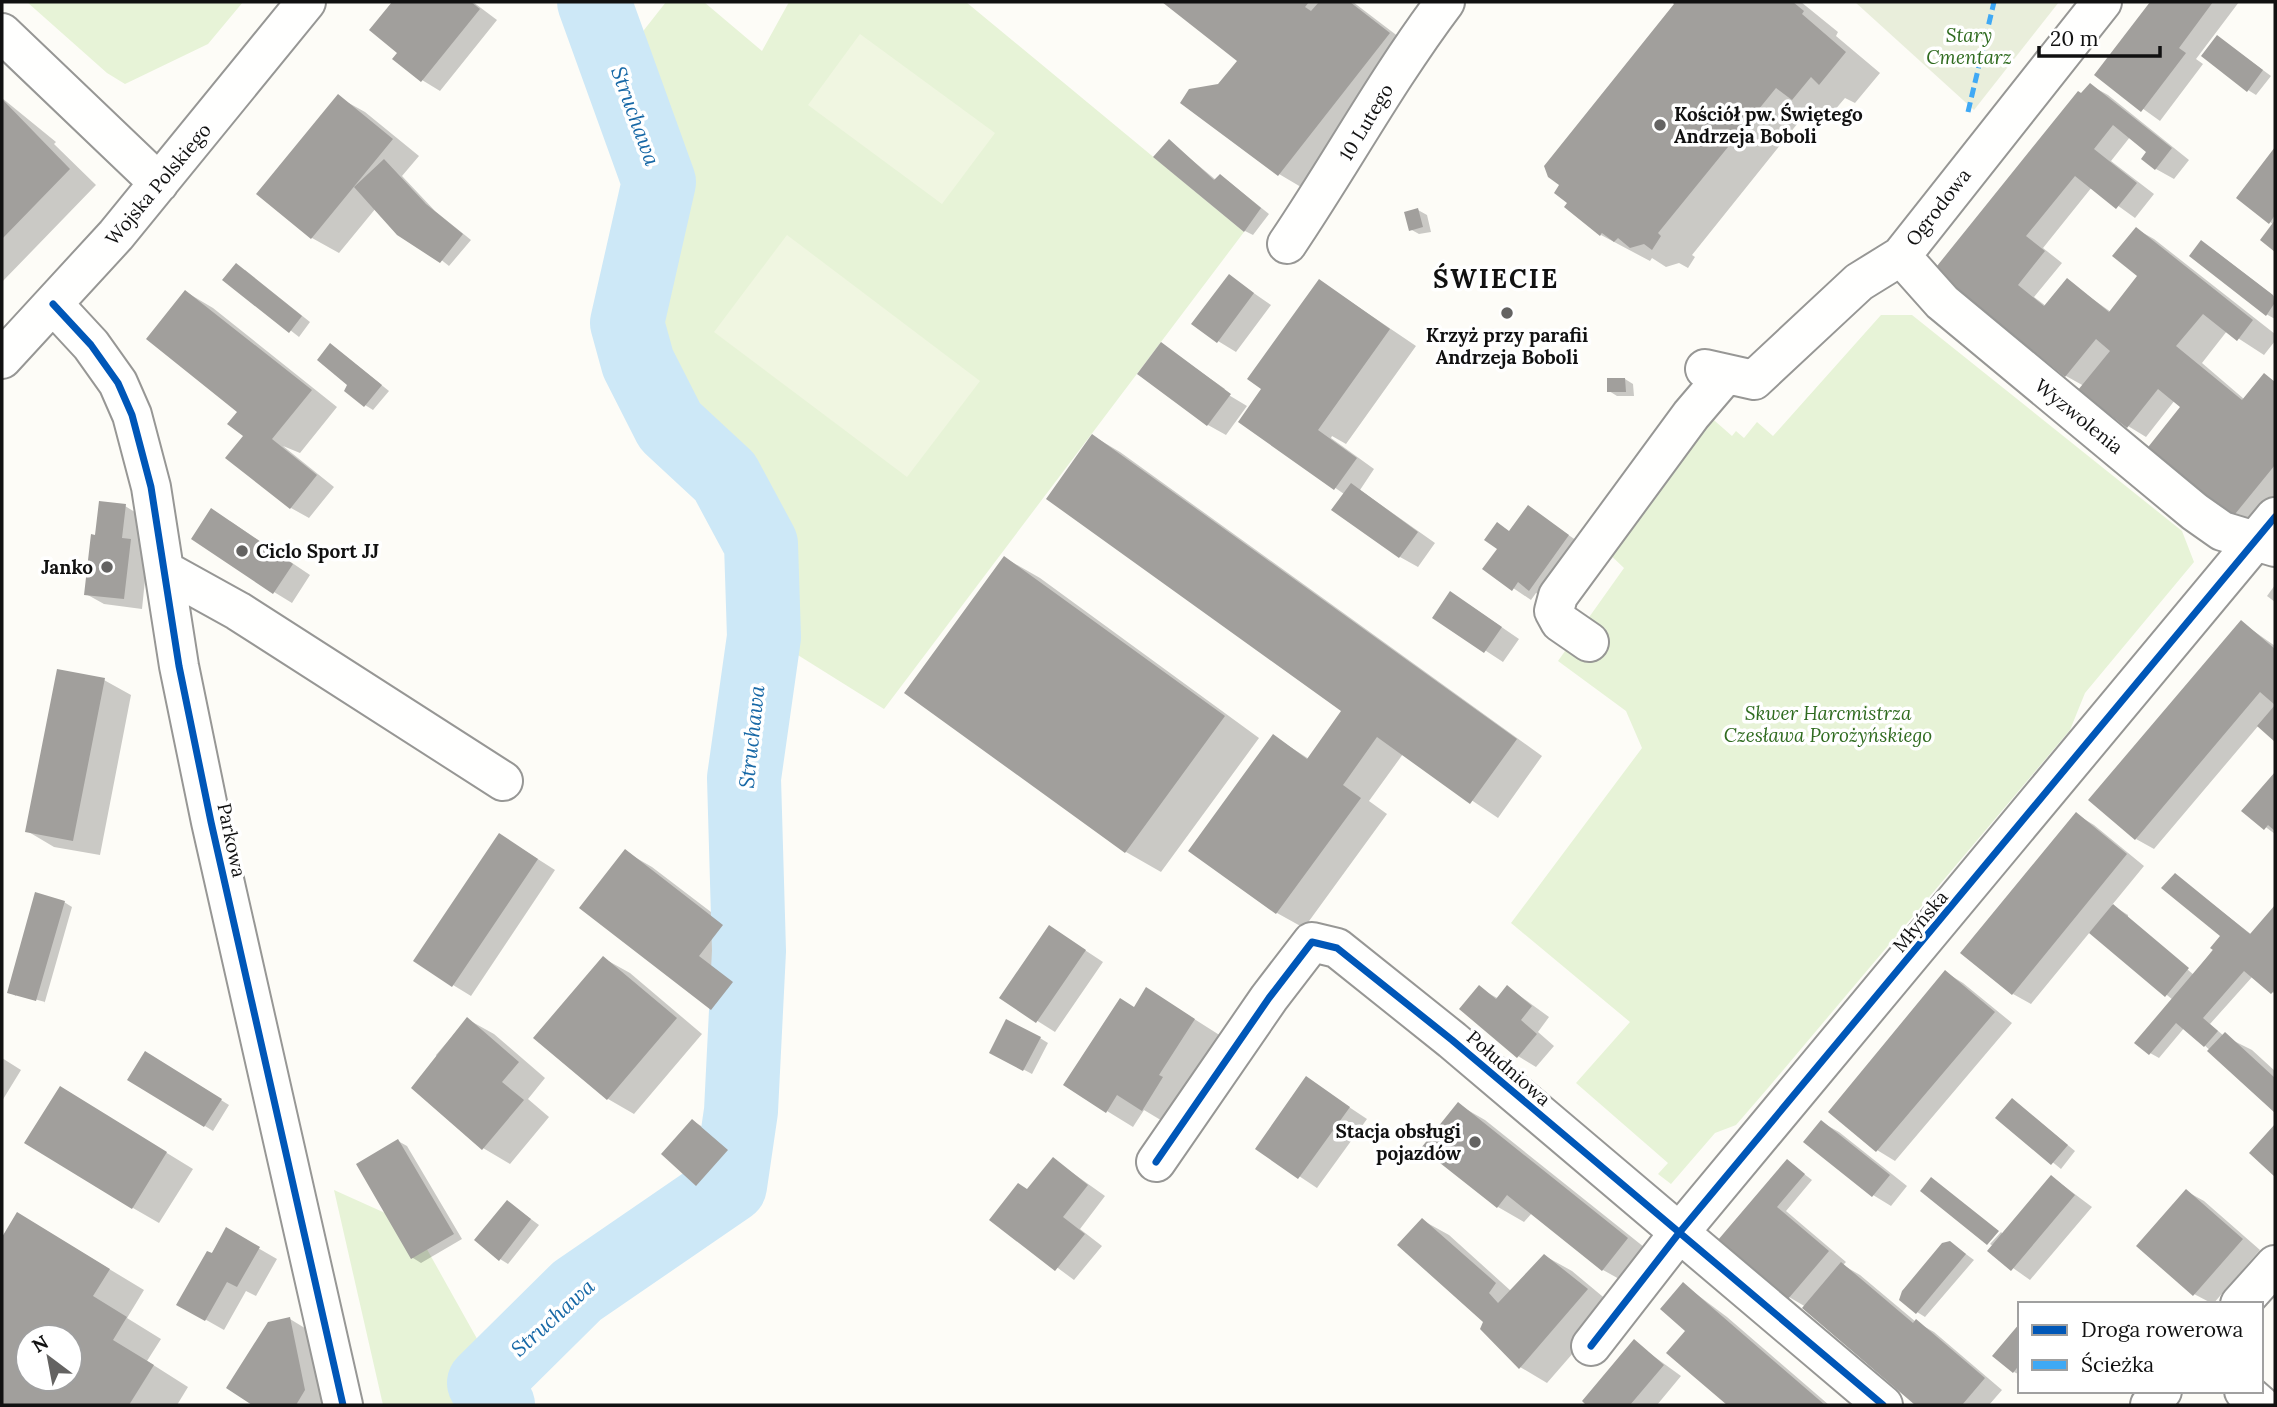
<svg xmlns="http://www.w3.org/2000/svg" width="2277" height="1407" font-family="Lora,serif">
  <rect width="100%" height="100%" fill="#fdfcf7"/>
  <!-- green -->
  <path fill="#e7f3d7" d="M 27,2 L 243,2 L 208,44 L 125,84 L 107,73 Z
    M 666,2 L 704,2 L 762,51 L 789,2 L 966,2 L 1244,232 L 884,709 L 793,652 L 774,534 L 658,337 L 679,183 L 633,44 Z
    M 1881,315 L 1912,315 L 2182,531 L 2194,562 L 2085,693 L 2070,730 L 1768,1088 L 1736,1125 L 1715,1133 L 1671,1184 L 1658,1174 L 1668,1163 L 1576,1083 L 1630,1022 L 1511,923 L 1642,748 L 1626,711 L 1558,661 L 1624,568 L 1603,548 L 1699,407 L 1732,436 L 1736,431 L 1744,438 L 1757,422 L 1773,436 Z
    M 334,1190 L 414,1226 L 514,1405 L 383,1405 Z"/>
  <!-- cemetery -->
  <path fill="#e9eedb" d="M 1855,2 L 2059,2 L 1974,110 Z"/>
  <!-- pitch -->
  <path fill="#f0f6e1" d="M 860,34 L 995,133 L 942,204 L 808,105 Z
    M 787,235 L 980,381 L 907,477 L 714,332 Z"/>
  <!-- shadow -->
  <path fill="#0003" fill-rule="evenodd" d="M 394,2 L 473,2 L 497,20 L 440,91 L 422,80 L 400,53 L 371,30 Z
    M 1165,2 L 1353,2 L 1416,50 L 1306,190 L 1279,174 L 1219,86 L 1239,60 Z
    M 1674,2 L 1801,2 L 1838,32 L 1836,36 L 1880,73 L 1855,103 L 1845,98 L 1828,118 L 1810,108 L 1692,255 L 1695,257 L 1688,268 L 1679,263 L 1666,267 L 1652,258 L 1650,261 L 1601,235 L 1676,4 Z
    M 2152,2 L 2239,2 L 2196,59 L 2203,64 L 2160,121 L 2096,75 Z
    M 2218,37 L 2271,76 L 2256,95 L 2248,90 Z
    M 2090,85 L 2108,95 L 2189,160 L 2174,179 L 2156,169 L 2149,151 L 2130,137 L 2111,161 L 2154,194 L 2135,218 L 2092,187 L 2043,248 L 2062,263 L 2034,297 L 2046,306 L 2067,281 L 2111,312 L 2138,279 L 2136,229 L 2154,239 L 2275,334 L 2275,341 L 2264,355 L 2227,331 L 2202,363 L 2244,399 L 2264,375 L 2275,382 L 2275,497 L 2250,528 L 2232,518 L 2183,407 L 2175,400 L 2146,437 L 2128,426 L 2084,386 L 2066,376 L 1936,271 Z
    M 338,97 L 365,112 L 419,156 L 402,176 L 435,211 L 471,240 L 449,266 L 376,208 L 339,253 L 312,238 L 259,194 Z
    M 2,98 L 56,142 L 54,144 L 96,185 L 2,282 Z
    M 1169,141 L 1216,180 L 1228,181 L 1269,214 L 1253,235 L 1245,231 Z
    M 2275,149 L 2275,249 L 2262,239 L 2274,225 L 2238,198 Z
    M 1418,210 L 1427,215 L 1431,232 L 1419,234 L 1410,229 Z
    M 2210,247 L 2275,297 L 2275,319 L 2266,314 Z
    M 245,270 L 310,322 L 299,337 L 225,279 Z
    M 1229,276 L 1271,305 L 1236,352 L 1218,341 Z
    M 1320,281 L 1416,346 L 1346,444 L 1332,436 L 1331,438 L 1374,469 L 1360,490 L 1435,543 L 1418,567 L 1400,557 L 1344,494 L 1240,421 L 1262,391 Z
    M 186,292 L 213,308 L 337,407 L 300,453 L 283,446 L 334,487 L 309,518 L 291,508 L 245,436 L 245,416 Z
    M 1161,344 L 1225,389 L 1222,391 L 1247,406 L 1226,435 L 1208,425 Z
    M 339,351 L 389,391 L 373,410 L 365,405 L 350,385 Z
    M 1625,379 L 1633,384 L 1634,396 L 1617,396 L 1609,391 Z
    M 1093,436 L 1120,452 L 1542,756 L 1498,818 L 1403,754 L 1369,801 L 1387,814 L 1304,928 L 1277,913 L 1273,736 L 1309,759 L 1344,711 Z
    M 125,506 L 143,517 L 140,546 L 148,551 L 142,609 L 104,604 L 86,594 L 96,537 Z
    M 1529,508 L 1586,547 L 1548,600 L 1536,593 L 1531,600 L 1485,569 Z
    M 230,521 L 310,575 L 292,603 L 274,592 Z
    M 1005,558 L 1040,578 L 1259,738 L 1161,872 L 1126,852 L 906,692 Z
    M 2275,585 L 2275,602 L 2267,596 Z
    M 1468,604 L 1519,639 L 1503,662 L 1434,617 Z
    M 2241,622 L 2275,646 L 2275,739 L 2259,725 L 2154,849 L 2136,839 Z
    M 104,680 L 131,695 L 100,855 L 54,847 L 27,831 Z
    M 2275,774 L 2275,834 L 2244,811 Z
    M 2076,814 L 2094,825 L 2144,866 L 2112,905 L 2128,915 L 2128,919 L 2194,975 L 2196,972 L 2129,915 L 2196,972 L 2223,936 L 2175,875 L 2252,935 L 2275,907 L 2275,994 L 2253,976 L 2210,1024 L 2224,1036 L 2252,1050 L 2275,1071 L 2275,1111 L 2185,1027 L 2159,1058 L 2150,1053 L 2173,1000 L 2090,932 L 2031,1004 L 2013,994 Z
    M 500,835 L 555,870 L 471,996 L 453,985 Z
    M 626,852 L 652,867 L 749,941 L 725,972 L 759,999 L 739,1024 L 712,1009 L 581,908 Z
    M 64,902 L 72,907 L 44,1005 L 45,1002 L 16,994 L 16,996 L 9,992 Z
    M 1050,927 L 1103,962 L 1055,1032 L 1001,998 Z
    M 603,958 L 630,973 L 702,1034 L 634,1114 L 608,1099 Z
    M 1945,972 L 1963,983 L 2012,1023 L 1895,1161 L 1877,1150 Z
    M 1508,987 L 1549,1017 L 1538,1032 L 1554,1046 L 1536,1067 L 1518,1056 L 1479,988 L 1499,999 Z
    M 1147,989 L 1221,1036 L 1169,1125 L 1144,1110 L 1133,1127 L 1107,1111 L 1135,1009 Z
    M 467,1019 L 494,1034 L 545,1078 L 528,1099 L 549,1117 L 510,1164 L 483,1148 L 436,1055 Z
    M 1040,1038 L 1048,1043 L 1032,1074 L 991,1052 Z
    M 146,1053 L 229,1105 L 213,1131 L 130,1079 Z
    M 2,1058 L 21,1070 L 2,1101 Z
    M 1307,1079 L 1367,1119 L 1317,1188 L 1257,1148 Z
    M 2013,1100 L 2075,1151 L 2061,1169 L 1998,1118 Z
    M 87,1104 L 193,1169 L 159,1223 L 133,1208 Z
    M 1459,1105 L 1485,1120 L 1654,1255 L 1630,1285 L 1603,1270 L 1532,1213 L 1524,1222 L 1498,1207 Z
    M 693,1121 L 711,1132 L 745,1162 L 716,1195 L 697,1184 Z
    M 1821,1122 L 1839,1132 L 1907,1186 L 1891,1206 L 1873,1195 Z
    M 398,1141 L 407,1146 L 462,1239 L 421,1263 L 413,1258 L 358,1165 Z
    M 1053,1159 L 1105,1196 L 1080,1229 L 1102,1246 L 1074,1280 L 992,1219 L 1028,1190 Z
    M 1787,1161 L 1812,1180 L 1786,1211 L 1846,1262 L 1843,1265 L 1860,1275 L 1916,1322 L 1934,1332 L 2002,1390 L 1989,1405 L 1918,1405 L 1806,1307 L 1789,1297 L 1721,1240 Z
    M 2052,1177 L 2092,1207 L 2030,1280 L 1989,1251 L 1993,1246 L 1990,1244 L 2001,1232 L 2003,1234 Z
    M 2186,1191 L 2204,1201 L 2260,1250 L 2213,1304 L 2194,1294 L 2138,1246 Z
    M 508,1202 L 539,1225 L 508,1264 L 500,1259 Z
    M 18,1214 L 144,1290 L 127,1318 L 161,1339 L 147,1361 L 188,1387 L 177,1405 L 2,1405 L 2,1240 ZM 28,1337 L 70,1337 L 70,1379 L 28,1379 Z
    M 1422,1220 L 1449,1235 L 1511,1291 L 1545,1256 L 1572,1271 L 1614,1306 L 1547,1383 L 1520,1367 L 1482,1329 L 1485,1321 Z
    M 227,1230 L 277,1259 L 256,1296 L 246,1291 L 224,1330 L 178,1304 Z
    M 1959,1249 L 1974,1260 L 1925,1317 L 1917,1312 Z
    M 1683,1284 L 1727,1317 L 1829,1405 L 1730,1405 L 1669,1352 L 1688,1331 Z
    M 290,1319 L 308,1330 L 323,1401 L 320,1405 L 255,1405 L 228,1388 Z
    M 2020,1326 L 2020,1375 L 2014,1372 Z
    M 1634,1342 L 1681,1376 L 1657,1405 L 1589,1405 L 1584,1401 Z"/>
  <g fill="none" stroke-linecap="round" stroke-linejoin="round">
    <!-- river -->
    <path stroke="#cde8f7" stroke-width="74" d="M 498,1405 L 484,1383 L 577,1291 L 730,1186 L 741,1111 L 749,951 L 744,778 L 764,637 L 761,544 L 725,477 L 670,426 L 638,363 L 627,323 L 659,182 L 594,2"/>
  </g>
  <!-- building -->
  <path fill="#a19f9c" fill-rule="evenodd" d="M 392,2 L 471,2 L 480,9 L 421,82 L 392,59 L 397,53 L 369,30 Z
    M 1162,2 L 1309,2 L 1305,7 L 1311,11 L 1319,2 L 1350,2 L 1390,33 L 1278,176 L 1180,103 L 1189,89 L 1218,84 L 1237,61 Z
    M 1672,2 L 1793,2 L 1804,11 L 1802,14 L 1846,52 L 1819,85 L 1811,77 L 1792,100 L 1776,88 L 1658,233 L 1661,236 L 1652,250 L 1644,244 L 1630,248 L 1618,238 L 1614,242 L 1602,233 L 1600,236 L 1564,207 L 1567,203 L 1554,193 L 1559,185 L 1548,177 L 1544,166 L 1674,4 Z
    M 2150,2 L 2213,2 L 2179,48 L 2186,53 L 2141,112 L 2094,75 Z
    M 2217,35 L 2263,70 L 2247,92 L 2201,56 Z
    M 2090,83 L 2172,148 L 2155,170 L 2141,159 L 2146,152 L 2113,125 L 2094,149 L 2137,183 L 2116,209 L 2075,176 L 2026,236 L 2045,251 L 2018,285 L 2044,306 L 2067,278 L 2109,312 L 2137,276 L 2112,256 L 2136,227 L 2253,320 L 2237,341 L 2203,314 L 2176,346 L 2242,400 L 2264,373 L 2275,382 L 2275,465 L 2231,519 L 2145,451 L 2180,407 L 2158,389 L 2127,428 L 2078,390 L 2110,351 L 2096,339 L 2065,377 L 1933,271 L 2078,91 L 2081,93 Z
    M 338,94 L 393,139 L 311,239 L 256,194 Z
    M 2,99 L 70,169 L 2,239 Z
    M 1169,139 L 1214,180 L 1220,174 L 1261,208 L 1244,232 L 1153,157 Z
    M 2275,147 L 2275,215 L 2269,224 L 2236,198 Z
    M 384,159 L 426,204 L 463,234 L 440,263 L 397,235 L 354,187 Z
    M 1418,208 L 1423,227 L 1409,231 L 1404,212 Z
    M 2275,220 L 2275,252 L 2260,240 Z
    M 2201,240 L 2273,295 L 2274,304 L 2266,316 L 2189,256 Z
    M 236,263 L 302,316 L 289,333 L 222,280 Z
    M 1229,274 L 1254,293 L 1217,343 L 1191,324 Z
    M 1319,279 L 1390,329 L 1318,430 L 1357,458 L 1334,490 L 1238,422 L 1261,389 L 1247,379 Z
    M 185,290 L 312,390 L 272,439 L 317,475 L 290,509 L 225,458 L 243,436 L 227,424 L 237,412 L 146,339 Z
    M 1161,342 L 1231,394 L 1207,426 L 1137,374 Z
    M 330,343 L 382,385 L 364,407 L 344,391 L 347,385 L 317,360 Z
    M 1607,378 L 1625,378 L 1626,392 L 1607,392 Z
    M 1092,434 L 1517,739 L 1470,804 L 1377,737 L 1343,785 L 1361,798 L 1276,914 L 1188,851 L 1273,734 L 1307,759 L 1341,711 L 1046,499 Z
    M 1351,483 L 1418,532 L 1399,558 L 1331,510 Z
    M 99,501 L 126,504 L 122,538 L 131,539 L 124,599 L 84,595 L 91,534 L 95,535 Z
    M 1528,505 L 1569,535 L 1529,591 L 1518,582 L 1512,591 L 1482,569 L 1497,549 L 1484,540 L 1497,522 L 1509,531 Z
    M 211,508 L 293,564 L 273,594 L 191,539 Z
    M 1004,556 L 1225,716 L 1125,853 L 904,693 Z
    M 1450,591 L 1502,627 L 1484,653 L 1432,618 Z
    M 2241,620 L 2275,649 L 2275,705 L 2260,692 L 2135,840 L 2088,800 Z
    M 57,669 L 105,678 L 73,841 L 25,832 Z
    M 2275,705 L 2275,742 L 2257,726 Z
    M 2275,772 L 2275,831 L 2268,825 L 2264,830 L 2241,811 Z
    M 2076,812 L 2127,854 L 2012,995 L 1960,953 Z
    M 499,833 L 538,859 L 452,987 L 413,961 Z
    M 625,849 L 723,925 L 699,956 L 733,982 L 711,1010 L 579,908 Z
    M 2175,873 L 2250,934 L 2275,905 L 2275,990 L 2271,994 L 2244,971 L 2203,1018 L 2218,1031 L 2204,1047 L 2176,1023 L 2149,1055 L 2134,1043 L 2213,950 L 2210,948 L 2220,936 L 2161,888 Z
    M 35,892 L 65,901 L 36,1001 L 7,993 Z
    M 2113,904 L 2189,968 L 2165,997 L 2089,933 Z
    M 1049,925 L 1086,950 L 1036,1023 L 999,998 Z
    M 603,956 L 677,1018 L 607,1100 L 533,1038 Z
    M 1945,970 L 1995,1012 L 1876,1152 L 1828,1112 Z
    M 1479,985 L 1496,999 L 1507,985 L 1532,1006 L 1521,1020 L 1537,1034 L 1517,1058 L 1459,1009 Z
    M 1146,987 L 1195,1019 L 1159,1075 L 1163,1077 L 1142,1111 L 1117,1095 L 1106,1113 L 1063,1085 L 1120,998 L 1134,1007 Z
    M 467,1017 L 519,1062 L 502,1082 L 524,1100 L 482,1150 L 411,1088 Z
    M 1006,1019 L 1041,1037 L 1023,1071 L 989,1053 Z
    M 2225,1032 L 2275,1078 L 2275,1113 L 2207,1051 Z
    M 145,1051 L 222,1099 L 204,1127 L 127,1080 Z
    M 1306,1076 L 1350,1107 L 1298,1179 L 1255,1149 Z
    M 60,1086 L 167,1152 L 132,1209 L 24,1143 Z
    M 2012,1098 L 2068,1145 L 2051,1165 L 1995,1118 Z
    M 1458,1102 L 1628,1238 L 1602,1271 L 1507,1195 L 1497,1208 L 1421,1148 Z
    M 692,1119 L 728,1150 L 696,1186 L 661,1154 Z
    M 1821,1120 L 1890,1175 L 1872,1197 L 1803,1142 Z
    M 2275,1124 L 2275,1177 L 2249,1153 Z
    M 398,1139 L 454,1234 L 411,1259 L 356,1164 Z
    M 1053,1157 L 1088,1185 L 1063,1217 L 1085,1234 L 1055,1271 L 989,1220 L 1018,1183 L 1027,1189 Z
    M 1787,1159 L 1805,1174 L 1777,1207 L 1829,1251 L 1788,1299 L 1718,1240 Z
    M 2051,1175 L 2075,1195 L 2011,1271 L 1987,1251 Z
    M 1931,1177 L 1999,1231 L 1987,1245 L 1920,1191 Z
    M 2186,1189 L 2243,1239 L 2193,1296 L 2136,1246 Z
    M 507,1200 L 531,1219 L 499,1261 L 474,1240 Z
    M 17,1212 L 110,1269 L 93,1296 L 127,1317 L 113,1340 L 154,1365 L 129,1405 L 2,1405 L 2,1237 ZM 28,1337 L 70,1337 L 70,1379 L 28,1379 Z
    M 1422,1218 L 1496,1283 L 1489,1293 L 1498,1303 L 1544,1254 L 1588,1289 L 1519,1369 L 1480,1329 L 1483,1322 L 1397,1245 Z
    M 226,1227 L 260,1247 L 237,1287 L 227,1282 L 205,1321 L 176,1305 L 207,1251 L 212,1253 Z
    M 1950,1241 L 1966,1254 L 1916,1314 L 1899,1300 L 1902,1291 L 1942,1243 Z
    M 1841,1262 L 1913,1323 L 1916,1319 L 1985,1378 L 1962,1405 L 1915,1405 L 1802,1308 Z
    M 1683,1282 L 1708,1304 L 1825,1405 L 1727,1405 L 1666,1353 L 1685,1331 L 1660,1309 Z
    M 290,1317 L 305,1390 L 296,1405 L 252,1405 L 226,1388 L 268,1322 Z
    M 2020,1323 L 2020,1364 L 2013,1373 L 1992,1356 Z
    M 1634,1339 L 1664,1365 L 1630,1405 L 1586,1405 L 1582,1401 Z"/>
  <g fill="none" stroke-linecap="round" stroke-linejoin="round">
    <defs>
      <path id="minor" d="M 2,33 L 159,183
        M 1287,244 C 1341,164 1387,79 1445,2
        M 1901,256 L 1942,302 L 2195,512 L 2222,531 L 2275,547
        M 53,304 L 91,345 L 118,383 L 132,415 L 151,487 L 179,666 L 211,822 L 343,1405
        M 2,359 L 116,235 L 306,2
        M 1705,369 L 1754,380 L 1859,282 L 1901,256 L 2102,2
        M 164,570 L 238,611 L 503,781
        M 1589,642 L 1560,622 L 1554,611 L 1558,596 L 1691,415 L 1726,374
        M 1156,1162 L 1269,998 L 1312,942 L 1337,948 L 1452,1040 L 1883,1405
        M 2240,1304 L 2275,1265
        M 1591,1346 L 1679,1233 L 2275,517
        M 2244,1391 L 2260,1405
        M 2150,1405 L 2162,1391"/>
    </defs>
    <!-- minor casing -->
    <use href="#minor" stroke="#979795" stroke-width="42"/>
    <!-- minor -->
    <use href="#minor" stroke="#fffffe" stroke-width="38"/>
    <!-- quiet -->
    <path stroke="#3fa9f5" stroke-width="5" stroke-dasharray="10 5" stroke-linecap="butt" d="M 1968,112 L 1994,2"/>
    <defs>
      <path id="cycleway" d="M 53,304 L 91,345 L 118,383 L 132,415 L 151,487 L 179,666 L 211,822 L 343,1405
        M 1156,1162 L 1269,998 L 1312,942 L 1337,948 L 1452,1040 L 1883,1405
        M 1591,1346 L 1679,1233 L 2275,517"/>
    </defs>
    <!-- cycleway casing -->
    <use href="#cycleway" stroke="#fff" stroke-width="11"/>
    <!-- cycleway -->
    <use href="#cycleway" stroke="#0057b8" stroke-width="7"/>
  </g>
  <!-- markers -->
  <g fill="#646362" stroke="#fff" stroke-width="2.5">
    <circle cx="1660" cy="125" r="7"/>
    <circle cx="1507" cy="313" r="7"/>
    <circle cx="242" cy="551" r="7"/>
    <circle cx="107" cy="567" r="7"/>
    <circle cx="1475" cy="1142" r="7"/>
  </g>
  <g text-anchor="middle" stroke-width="7" stroke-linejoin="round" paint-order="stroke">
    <!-- park labels -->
    <g font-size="19" font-style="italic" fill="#2f6b1f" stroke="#fff">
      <text x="1969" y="42">Stary<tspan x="1969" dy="22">Cmentarz</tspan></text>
      <text x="1828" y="720">Skwer Harcmistrza<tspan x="1828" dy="22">Czesława Porożyńskiego</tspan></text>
    </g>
    <!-- poi labels -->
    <g font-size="19" font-weight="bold" fill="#111" stroke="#fff" text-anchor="start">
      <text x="1674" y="121">Kościół pw. Świętego<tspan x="1674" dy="22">Andrzeja Boboli</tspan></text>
      <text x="1507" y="342" text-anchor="middle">Krzyż przy parafii<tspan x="1507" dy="22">Andrzeja Boboli</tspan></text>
      <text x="256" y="558">Ciclo Sport JJ</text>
      <text x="93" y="574" text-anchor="end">Janko</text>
      <text x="1461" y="1138" text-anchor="end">Stacja obsługi<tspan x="1461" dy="22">pojazdów</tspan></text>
    </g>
    <!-- street labels -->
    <g font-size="19" fill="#111" stroke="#fff">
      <text transform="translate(1366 122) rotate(-59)" y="7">10 Lutego</text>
      <text transform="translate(158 184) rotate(-50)" y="7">Wojska Polskiego</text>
      <text transform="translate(1938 207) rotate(-52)" y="7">Ogrodowa</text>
      <text transform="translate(2079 416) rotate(39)" y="7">Wyzwolenia</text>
      <text transform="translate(232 840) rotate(78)" y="7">Parkowa</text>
      <text transform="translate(1920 921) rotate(-50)" y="7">Młyńska</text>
      <text transform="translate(1509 1068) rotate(41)" y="7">Południowa</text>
    </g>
    <!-- water labels -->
    <g font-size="21" font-style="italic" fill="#1768a6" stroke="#fff">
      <text transform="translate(635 116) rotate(70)" y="7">Struchawa</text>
      <text transform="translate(752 737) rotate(-84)" y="7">Struchawa</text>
      <text transform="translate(553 1318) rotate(-42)" y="7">Struchawa</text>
    </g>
    <!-- district labels -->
    <g font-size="26" font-weight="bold" letter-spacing="2" fill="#111" stroke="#fff">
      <text x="1496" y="288">ŚWIECIE</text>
    </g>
  </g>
  <!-- border -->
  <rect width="2277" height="1407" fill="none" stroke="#111111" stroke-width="7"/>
  <!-- legend -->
  <rect x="2018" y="1302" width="245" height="91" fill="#ffffff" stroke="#a0a0a0" stroke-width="2"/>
  <rect x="2032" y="1325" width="35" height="10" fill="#0057b8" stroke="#a0a0a0" stroke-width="2"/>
  <text x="2081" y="1337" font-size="21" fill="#111111">Droga rowerowa</text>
  <rect x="2032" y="1360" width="35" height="10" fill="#3fa9f5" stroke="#a0a0a0" stroke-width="2"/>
  <text x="2081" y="1372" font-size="21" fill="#111111">Ścieżka</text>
  <!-- north arrow -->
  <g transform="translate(49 1358) rotate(328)"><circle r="33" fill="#ffffff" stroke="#a0a0a0" stroke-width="2"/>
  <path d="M0-5L12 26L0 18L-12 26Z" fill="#646362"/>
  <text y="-10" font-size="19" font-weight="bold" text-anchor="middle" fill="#111111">N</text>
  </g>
  <!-- scale -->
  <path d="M2039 46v10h121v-10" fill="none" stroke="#111111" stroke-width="3.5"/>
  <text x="2050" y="46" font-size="21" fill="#111111" stroke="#ffffff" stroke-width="5" paint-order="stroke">20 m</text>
</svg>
